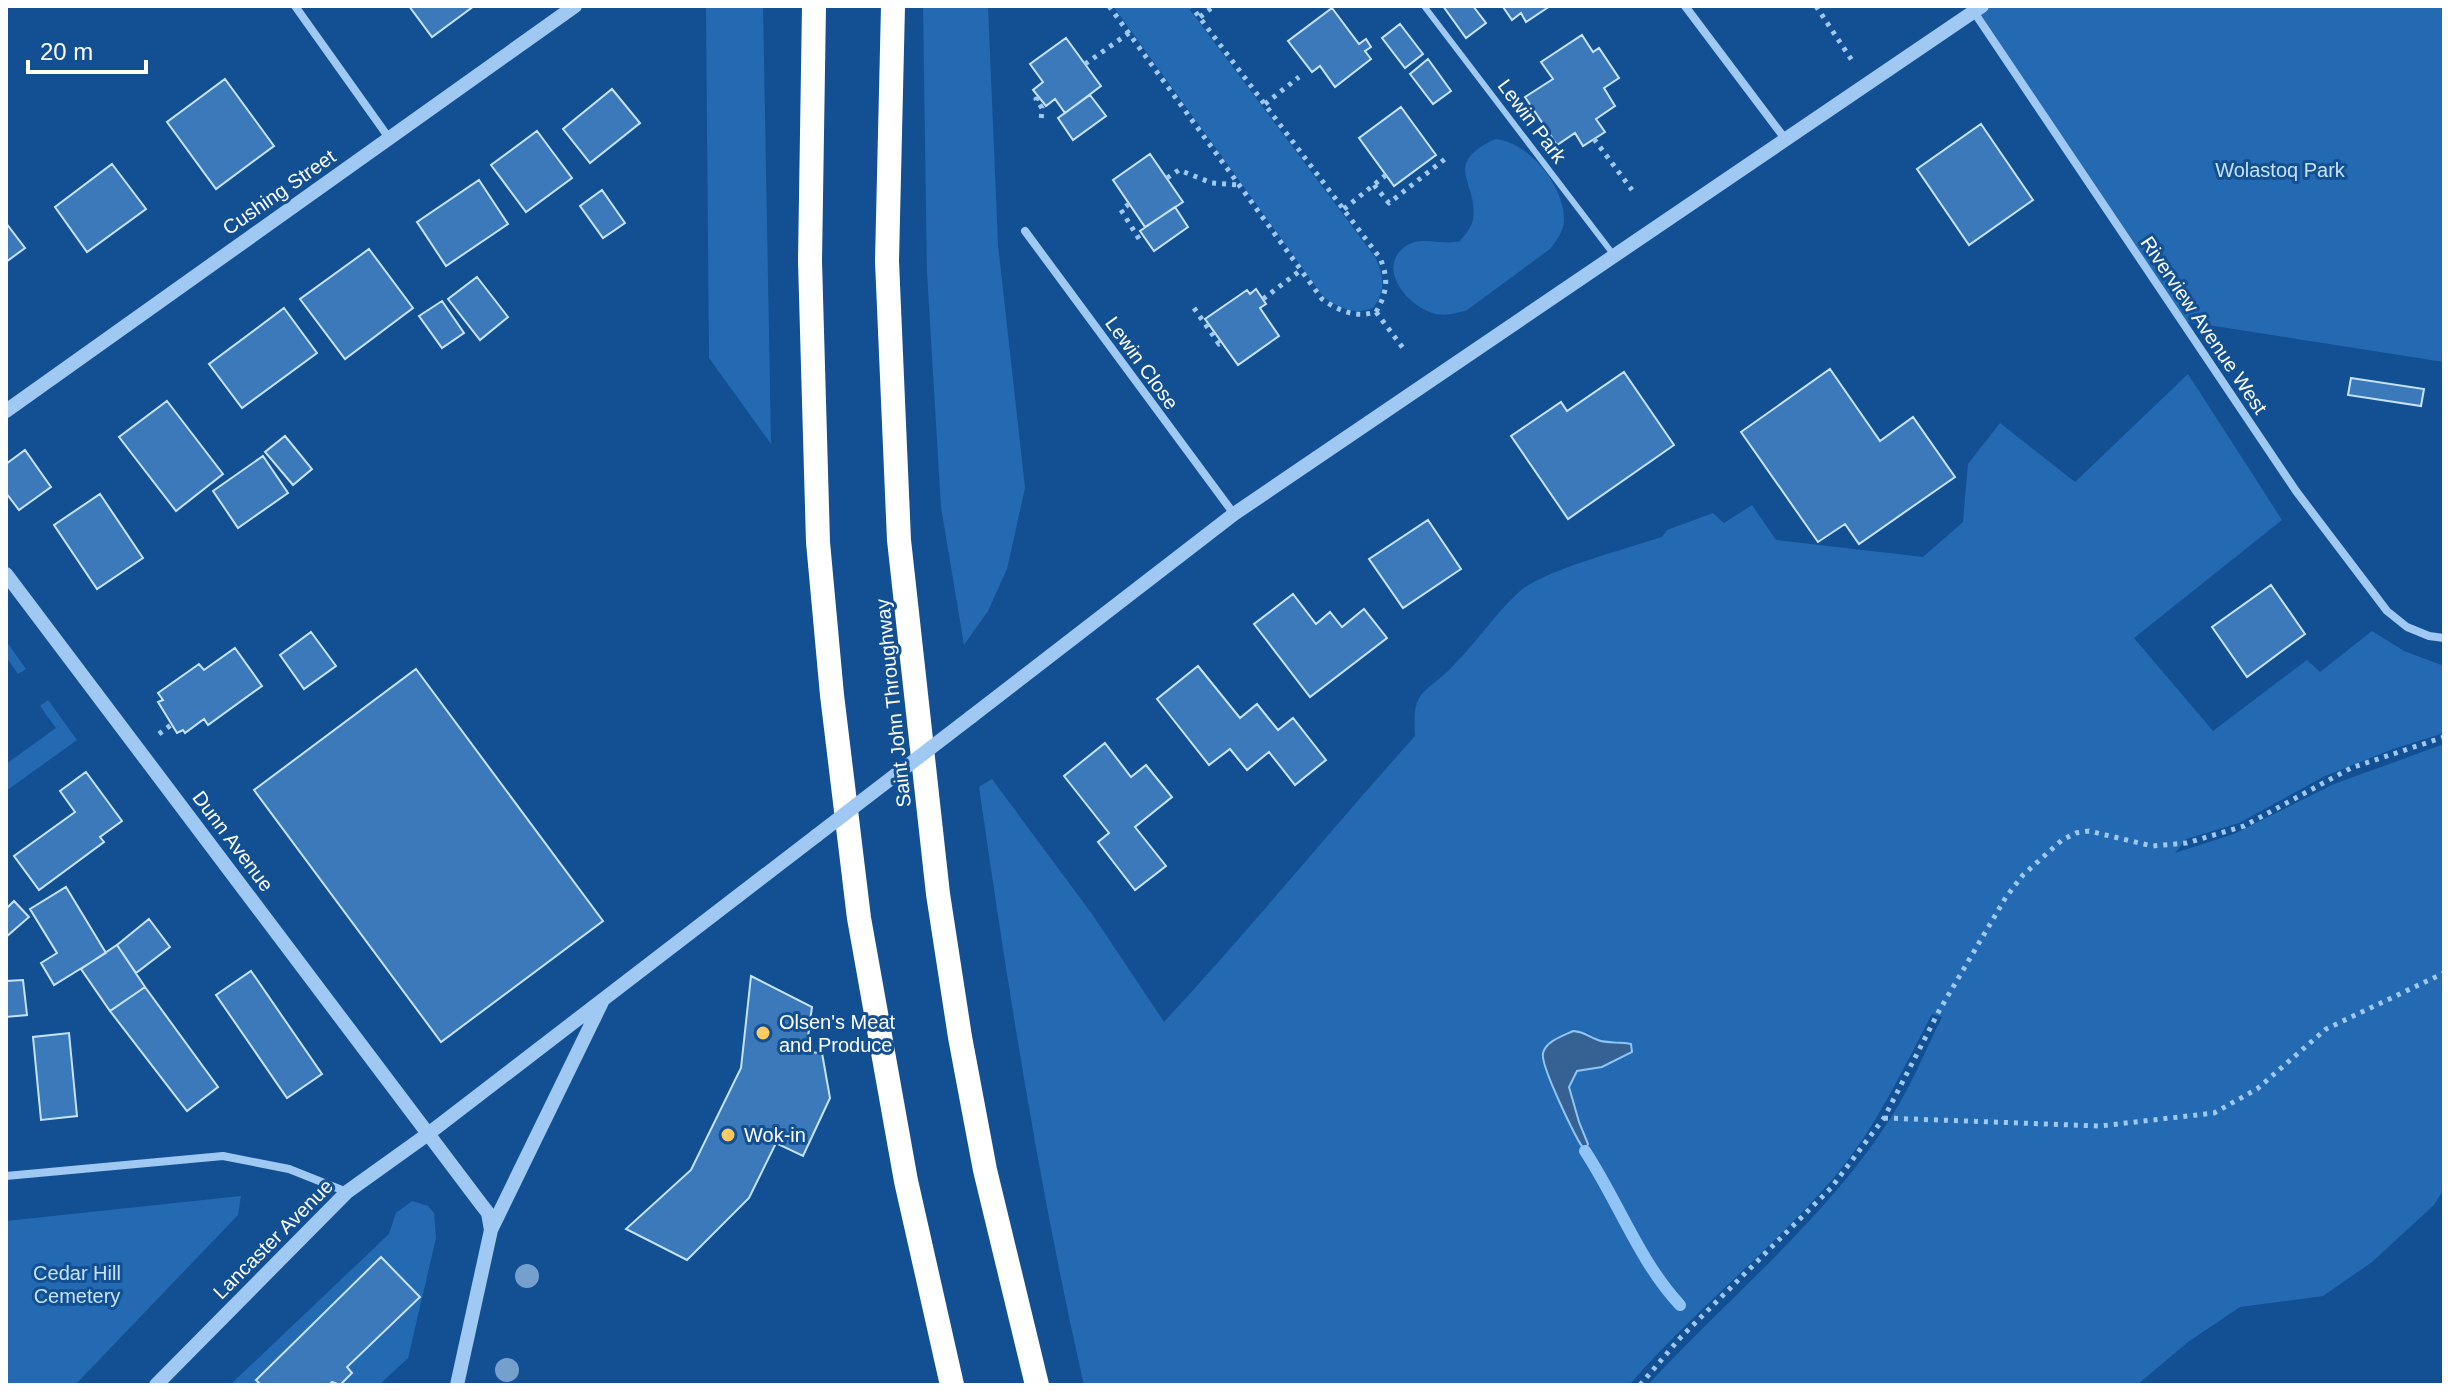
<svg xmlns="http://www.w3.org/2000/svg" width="2450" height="1391" font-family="Helvetica,sans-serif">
  <rect width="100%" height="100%" fill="#125093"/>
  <!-- green -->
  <path fill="#246ab2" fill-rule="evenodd" d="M 706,6 L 763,6 L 771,444 L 709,358 Z
    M 923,6 L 988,6 L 998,245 L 1025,488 L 1007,569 L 988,611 L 964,645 L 941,507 L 927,272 Z
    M 1113,6 L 1187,6 L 1375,257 C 1384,275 1386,291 1373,308 C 1354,316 1336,307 1322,295 Z
    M 1982,6 L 2444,6 L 2444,362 L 2182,321 L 1974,12 Z
    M 1495,139 C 1529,142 1565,186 1564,221 C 1563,232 1557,240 1550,249 L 1467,310 C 1457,313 1447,316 1436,314 C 1410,309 1374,268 1406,246 C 1421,235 1443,246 1460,241 C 1465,235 1471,228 1473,220 C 1479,181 1440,166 1495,139 Z
    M 2188,374 L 2282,520 L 2134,638 L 2213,731 L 2307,660 L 2320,672 L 2372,631 L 2404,651 L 2444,666 L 2444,733 L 2393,749 L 2325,776 L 2239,823 L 2186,839 L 2175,853 L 2234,834 L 2334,784 L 2444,744 L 2444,1189 L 2434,1205 L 2372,1262 L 2323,1296 L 2240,1307 L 2188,1342 L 2137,1385 L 1648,1385 C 1725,1301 1824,1220 1886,1125 C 1909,1092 1924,1053 1942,1017 L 1932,1014 C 1902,1071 1874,1132 1831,1181 C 1767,1253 1692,1313 1629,1385 L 1084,1385 C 1039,1188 1008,987 979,787 L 992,779 L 1092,914 L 1164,1022 C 1250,929 1330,831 1415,736 C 1412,687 1424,696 1453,666 C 1476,643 1495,614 1519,592 C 1541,571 1629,548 1662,537 L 1667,530 L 1713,513 L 1724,523 L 1752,505 L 1776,540 L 1923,557 L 1963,522 L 1968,464 L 2000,423 L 2075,482 ZM 1586,1032 L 1599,1041 L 1619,1041 C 1607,1067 1606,1067 1577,1071 L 1569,1087 L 1579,1122 L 1588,1144 L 1567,1116 L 1553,1083 Z
    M 6,641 L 26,669 L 18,674 L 6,657 Z
    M 48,700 L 77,740 L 6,791 L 6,764 L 56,728 L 40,706 Z
    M 241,1196 L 238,1215 L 75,1385 L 6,1385 L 6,1221 Z
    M 412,1201 L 428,1206 L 434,1213 L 436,1238 L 408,1358 L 379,1385 L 230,1385 L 389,1234 L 396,1213 Z"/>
  <!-- water -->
  <path fill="#356293" stroke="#91c4f6" stroke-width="2" d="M 1573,1031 C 1586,1032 1587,1036 1598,1040 C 1607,1044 1620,1041 1631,1044 L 1632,1052 L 1602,1067 L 1577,1071 L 1569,1087 L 1579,1122 L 1588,1144 L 1585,1151 C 1576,1139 1540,1065 1543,1053 C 1546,1041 1563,1036 1573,1031 Z"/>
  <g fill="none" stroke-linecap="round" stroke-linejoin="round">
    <!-- stream -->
    <path stroke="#91c4f6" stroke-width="12" d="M 1585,1151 C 1618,1201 1639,1261 1680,1305"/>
  </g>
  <!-- building -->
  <path fill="#3b79bb" stroke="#c6e2fd" stroke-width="2" d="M 409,6 L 474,6 L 432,37 Z
    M 1443,6 L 1473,6 L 1486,23 L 1466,38 Z
    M 1505,6 L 1550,6 L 1526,22 L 1521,13 L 1512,20 L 1503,7 Z
    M 1332,8 L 1359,44 L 1366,39 L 1371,47 L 1365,51 L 1371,59 L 1335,87 L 1320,66 L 1312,72 L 1288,41 Z
    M 1400,24 L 1423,54 L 1405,68 L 1382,38 Z
    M 1582,35 L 1593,52 L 1599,48 L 1619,78 L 1604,88 L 1615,106 L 1596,119 L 1605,132 L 1583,146 L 1575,133 L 1557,145 L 1525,97 L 1553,79 L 1541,62 Z
    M 1066,38 L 1101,86 L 1065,113 L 1055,99 L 1046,106 L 1033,90 L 1043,82 L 1030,64 Z
    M 1428,59 L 1451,91 L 1433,104 L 1410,74 Z
    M 225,79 L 274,146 L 216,189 L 167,122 Z
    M 612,89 L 640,123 L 590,163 L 563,129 Z
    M 1090,95 L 1106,116 L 1073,140 L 1058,118 Z
    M 1401,107 L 1436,155 L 1394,186 L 1359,138 Z
    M 1981,124 L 2033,200 L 1969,245 L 1917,169 Z
    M 537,131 L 572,178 L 526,212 L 491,165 Z
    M 1150,154 L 1183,202 L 1145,227 L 1113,180 Z
    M 112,164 L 146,209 L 87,252 L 55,207 Z
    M 479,180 L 508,224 L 446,266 L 417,222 Z
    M 602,190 L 625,223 L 603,238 L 580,206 Z
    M 1175,207 L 1188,227 L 1154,251 L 1140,231 Z
    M 6,223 L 25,248 L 6,262 Z
    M 369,249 L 413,308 L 345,359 L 300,299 Z
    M 477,277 L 508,317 L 480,340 L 448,299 Z
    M 1256,289 L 1266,304 L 1260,308 L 1279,336 L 1238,365 L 1205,319 L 1247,290 L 1250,294 Z
    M 442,301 L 464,333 L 442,348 L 419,316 Z
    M 284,308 L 317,353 L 242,408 L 209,364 Z
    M 1830,369 L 1880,441 L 1913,417 L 1955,477 L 1859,544 L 1845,524 L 1818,542 L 1741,432 Z
    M 1624,372 L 1674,445 L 1568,519 L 1511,436 L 1561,402 L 1567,411 Z
    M 2351,378 L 2424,389 L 2421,406 L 2348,395 Z
    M 167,401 L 223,474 L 176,511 L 119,437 Z
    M 285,436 L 312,469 L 293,485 L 265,452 Z
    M 25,450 L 51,487 L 19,510 L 6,493 L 6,464 Z
    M 263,456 L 288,493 L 238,528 L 213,491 Z
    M 100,494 L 143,558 L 97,589 L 54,525 Z
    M 1428,520 L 1461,569 L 1403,608 L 1369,559 Z
    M 2271,585 L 2305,634 L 2247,677 L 2212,627 Z
    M 1293,594 L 1316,624 L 1330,612 L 1342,627 L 1364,609 L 1387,638 L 1310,697 L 1254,624 Z
    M 311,632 L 336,666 L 304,689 L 280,655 Z
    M 235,648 L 262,686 L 208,725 L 204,719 L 185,733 L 183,730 L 177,733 L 158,702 L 163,700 L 158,693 L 199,664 L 204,670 Z
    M 1198,666 L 1240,718 L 1257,704 L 1278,730 L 1293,718 L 1326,760 L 1295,785 L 1269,752 L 1247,770 L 1230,749 L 1209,765 L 1157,699 Z
    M 416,669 L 603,921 L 441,1042 L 254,790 Z
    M 1105,743 L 1131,777 L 1146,765 L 1172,797 L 1135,827 L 1166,866 L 1135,890 L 1098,842 L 1109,833 L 1064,776 Z
    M 86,772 L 122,821 L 100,837 L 104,842 L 39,890 L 14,856 L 75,812 L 60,791 Z
    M 66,887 L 106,953 L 54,985 L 41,963 L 57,953 L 30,909 Z
    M 14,901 L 29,917 L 6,937 L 6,909 Z
    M 149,919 L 170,947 L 136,973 L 117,945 Z
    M 117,945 L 145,987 L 110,1011 L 81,969 Z
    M 251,971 L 322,1074 L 287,1098 L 216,995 Z
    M 751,976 L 812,1007 L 806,1052 L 822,1053 L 830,1098 L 803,1156 L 776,1143 L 749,1198 L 687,1260 L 626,1229 L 691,1170 L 741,1068 Z
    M 23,980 L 27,1015 L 6,1017 L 6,981 Z
    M 145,987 L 218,1087 L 187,1111 L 110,1011 Z
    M 69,1033 L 77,1116 L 41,1120 L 33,1037 Z
    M 381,1257 L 420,1297 L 347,1367 L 352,1373 L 340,1385 L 332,1382 L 329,1385 L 261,1385 L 256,1380 Z"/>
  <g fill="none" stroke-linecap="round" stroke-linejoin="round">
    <!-- path -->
    <path stroke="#9fc8f2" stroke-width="5" stroke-dasharray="4 6" stroke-linecap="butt" d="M 1109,6 L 1322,299 C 1338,311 1356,318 1376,312 C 1387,293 1389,279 1380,258 L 1191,6
      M 1816,6 L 1853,62
      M 1200,17 L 1214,6
      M 1085,64 L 1129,33
      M 1039,98 L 1036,99 L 1042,108 L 1041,122
      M 1265,104 L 1299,77
      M 1594,139 L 1632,190
      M 1167,178 L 1179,170 L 1212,183 L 1239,185
      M 1374,185 L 1389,203 L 1445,159
      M 1129,204 L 1121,210 L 1141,242
      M 1344,209 L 1386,175
      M 1263,299 L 1301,270
      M 1194,308 L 1219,344 L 1222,342
      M 1376,312 L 1403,348
      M 159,734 L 171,725
      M 1884,1118 L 2100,1126 L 2214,1113 L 2257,1089 L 2326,1029 L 2444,973
      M 1640,1385 L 1681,1337 L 1831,1188 L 1884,1118 L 1939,1011 L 2006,897 L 2023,875 L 2062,840 L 2076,833 L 2089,831 L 2152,846 L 2187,843 L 2244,826 L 2351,768 L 2444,737"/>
    <!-- service -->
    <path stroke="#9fc8f2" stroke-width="6" d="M 1424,6 L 1613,254"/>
    <!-- minor -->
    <path stroke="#9fc8f2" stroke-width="8" d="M 295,6 L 389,138
      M 1685,6 L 1786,140
      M 1974,12 L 2296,491 L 2387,611 L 2407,627 L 2429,636 L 2444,638
      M 1025,231 L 1234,514
      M 6,1176 L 223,1156 L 289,1169 L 347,1192"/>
    <!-- tertiary -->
    <path stroke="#9fc8f2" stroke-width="14" d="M 6,411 L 575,6
      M 6,574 L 481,1204 L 488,1213 L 491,1230
      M 971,717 L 1234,514 L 1982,6
      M 156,1385 L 347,1192 L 428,1134 L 816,836
      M 457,1385 L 491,1230 L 602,1002"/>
    <!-- motorway -->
    <path stroke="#fff" stroke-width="24" d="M 814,6 L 810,261 L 818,542 L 832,695 L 859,918 L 906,1181 L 952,1385
      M 893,6 L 887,261 L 899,540 L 938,894 L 960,1037 L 985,1170 L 1037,1385"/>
    <!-- tertiary-bridge -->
    <path stroke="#9fc8f2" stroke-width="14" d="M 816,836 L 971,717"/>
  </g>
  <!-- trees -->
  <g fill="#75a0cd">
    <circle cx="527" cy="1276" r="12"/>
    <circle cx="507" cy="1370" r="12"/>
  </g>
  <!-- markers -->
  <g fill="#ffca60" stroke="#125093" stroke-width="3">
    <circle cx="763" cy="1033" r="8"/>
    <circle cx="728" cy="1135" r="8"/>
  </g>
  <g text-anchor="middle" stroke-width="6" stroke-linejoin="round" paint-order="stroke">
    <!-- street labels -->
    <g font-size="20" fill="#fff" stroke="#125093">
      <text transform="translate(1532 121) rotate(53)" y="7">Lewin Park</text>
      <text transform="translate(279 192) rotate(-35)" y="7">Cushing Street</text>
      <text transform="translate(2204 325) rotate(56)" y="7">Riverview Avenue West</text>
      <text transform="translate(1142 363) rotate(54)" y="7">Lewin Close</text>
      <text transform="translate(893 703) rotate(-96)" y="7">Saint John Throughway</text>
      <text transform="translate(233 841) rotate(53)" y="7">Dunn Avenue</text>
      <text transform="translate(273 1239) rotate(-45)" y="7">Lancaster Avenue</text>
    </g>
    <!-- park labels -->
    <g font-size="20" fill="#c6e2fd" stroke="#125093">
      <text x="2280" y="177">Wolastoq Park</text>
      <text x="77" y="1280">Cedar Hill<tspan x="77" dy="23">Cemetery</tspan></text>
    </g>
    <!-- poi labels -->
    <g font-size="20" fill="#fff" stroke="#125093" text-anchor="start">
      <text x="779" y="1029">Olsen's Meat<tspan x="779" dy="23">and Produce</tspan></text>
      <text x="744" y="1142">Wok-in</text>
    </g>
  </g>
  <!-- border -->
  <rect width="2450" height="1391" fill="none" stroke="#ffffff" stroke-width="16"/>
  <!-- scale -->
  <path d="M28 60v12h118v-12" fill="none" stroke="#ffffff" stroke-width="4"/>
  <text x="40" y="60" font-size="24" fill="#ffffff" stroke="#125093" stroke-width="6" paint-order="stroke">20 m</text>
</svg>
